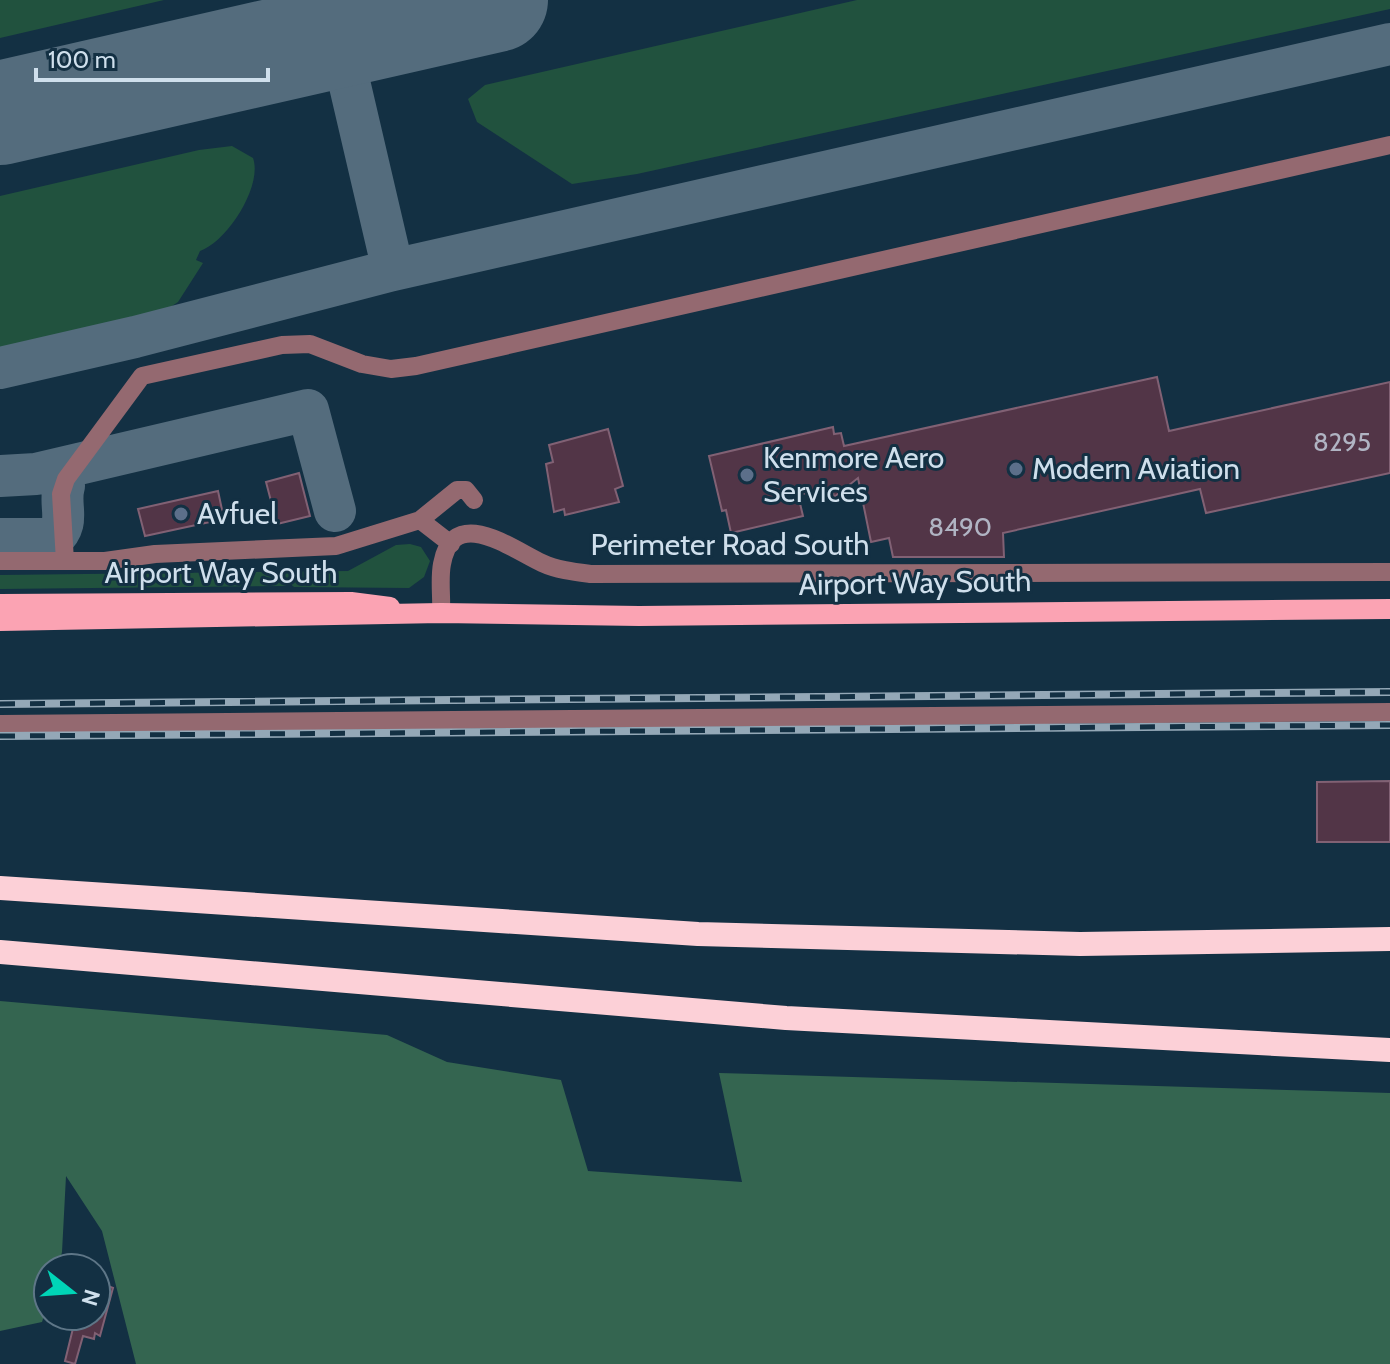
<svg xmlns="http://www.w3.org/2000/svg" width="1390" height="1364" font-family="Cabin,sans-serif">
  <rect width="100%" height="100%" fill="#133043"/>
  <!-- green -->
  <path fill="#21523e" d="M 0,0 L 164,0 L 0,38 Z
    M 857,0 L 1390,0 L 1390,9 L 637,174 L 572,184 L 477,122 L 468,99 L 485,85 Z
    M 232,146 L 253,158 C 263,186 227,242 200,251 L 196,260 L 203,263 L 178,302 L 151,320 L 0,355 L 0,196 L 199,150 Z
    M 410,544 L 421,547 L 430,561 L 424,577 L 409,588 L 294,587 L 288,582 L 286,586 L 0,589 L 0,575 L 348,571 L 396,545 Z"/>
  <!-- forest -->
  <path fill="#346550" d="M 0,1001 L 387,1035 L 447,1062 L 561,1080 L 588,1171 L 742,1182 L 719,1073 L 1390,1093 L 1390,1364 L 136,1364 L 102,1231 L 66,1176 L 62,1252 L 58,1268 L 48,1268 L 48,1303 L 42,1322 L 0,1331 Z"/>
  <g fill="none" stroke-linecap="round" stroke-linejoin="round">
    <!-- taxiway -->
    <path stroke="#546c7d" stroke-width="42" d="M 330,0 L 393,270
      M 0,368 L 135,337 L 393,270 L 1390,44
      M 0,476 L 36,474 L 308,410 L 335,511
      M 0,539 L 52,539 C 72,523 58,506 64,486"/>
    <!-- runway -->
    <path stroke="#546c7d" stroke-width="104" d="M 0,113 L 496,0"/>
  </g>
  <!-- building -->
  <path fill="#523547" stroke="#816174" stroke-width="2" d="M 1157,377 L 1169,431 L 1390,382 L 1390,473 L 1206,513 L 1200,489 L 1003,533 L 1004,557 L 893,557 L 889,538 L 871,542 L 858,478 L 834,497 L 832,487 L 798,495 L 803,516 L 731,533 L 726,510 L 722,511 L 709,456 L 833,427 L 834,434 L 841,433 L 844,446 Z
    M 608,429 L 623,486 L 615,489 L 619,502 L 565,515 L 564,509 L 554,512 L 546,464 L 553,462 L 549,445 Z
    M 299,473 L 310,516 L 277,524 L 266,482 Z
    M 218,491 L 224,519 L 145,536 L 138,509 Z
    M 1390,781 L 1390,842 L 1317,842 L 1317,782 Z
    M 102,1284 L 113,1288 L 100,1336 L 95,1333 L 94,1339 L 83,1336 L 75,1364 L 65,1361 L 76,1316 L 96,1316 Z"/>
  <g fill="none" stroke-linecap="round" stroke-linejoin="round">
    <!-- minor -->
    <path stroke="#946970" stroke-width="18" d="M 420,520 L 457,490 L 466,490 L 474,500
      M 0,561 L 105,561 L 155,554 L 336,546 L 420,520 L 451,544
      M 65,561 L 61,494 L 66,479 L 142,376 L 282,345 L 310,344 L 362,364 L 391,369 L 416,366 L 1390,145
      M 441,613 C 442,598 439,579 442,564 C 453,503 513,550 542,563 C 557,570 575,572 591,574 L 1390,572
      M 0,724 L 1390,712"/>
    <!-- major -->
    <path stroke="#fba3b3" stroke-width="20" d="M 0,604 L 351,602 L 390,607
      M 0,621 L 441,613 L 639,616 L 1390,609"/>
    <!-- highway -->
    <path stroke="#fcd0d7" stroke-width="24" d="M 0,888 L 698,934 L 1080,944 L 1390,939
      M 0,952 L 786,1018 L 1390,1050"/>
    <defs>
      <path id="rail" d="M 0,704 L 1390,692
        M 0,736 L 1390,725"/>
    </defs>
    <!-- rail casing -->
    <use href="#rail" stroke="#94a8b7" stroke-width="8"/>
    <!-- rail -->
    <use href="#rail" stroke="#133043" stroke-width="5" stroke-dasharray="15" stroke-linecap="butt"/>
  </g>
  <!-- markers -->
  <g fill="#5c6f8a" stroke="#133043" stroke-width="3">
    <circle cx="1016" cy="469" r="8"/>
    <circle cx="747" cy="475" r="8"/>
    <circle cx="181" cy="514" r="8"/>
  </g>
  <g text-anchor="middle" stroke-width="6" stroke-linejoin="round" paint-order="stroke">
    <!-- number labels -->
    <g font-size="26" fill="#b0b4c3">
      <text x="1342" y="451">8295</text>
      <text x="960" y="536">8490</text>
    </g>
    <!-- poi labels -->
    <g font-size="30" fill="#cfdfec" stroke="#133043" text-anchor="start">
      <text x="763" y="468">Kenmore Aero<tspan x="763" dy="34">Services</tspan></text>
      <text x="1032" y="479">Modern Aviation</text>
      <text x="197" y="524">Avfuel</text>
    </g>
    <!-- street labels -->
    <g font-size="30" fill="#cfdfec" stroke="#133043">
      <text x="730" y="555">Perimeter Road South</text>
      <text x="221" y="583">Airport Way South</text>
      <text transform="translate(915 583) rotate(-1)" y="10">Airport Way South</text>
    </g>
  </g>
  <!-- north arrow -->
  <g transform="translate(72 1292) rotate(107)"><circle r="38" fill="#133043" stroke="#5e7687" stroke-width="2"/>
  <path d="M0-6L14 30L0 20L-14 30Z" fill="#00d5b7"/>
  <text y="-12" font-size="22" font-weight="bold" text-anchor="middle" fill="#cfdfec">N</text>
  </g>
  <!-- scale -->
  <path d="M36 68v12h232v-12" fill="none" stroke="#cfdfec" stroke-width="4"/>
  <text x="48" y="68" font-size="24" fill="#cfdfec" stroke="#133043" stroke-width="6" paint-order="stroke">100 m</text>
</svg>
